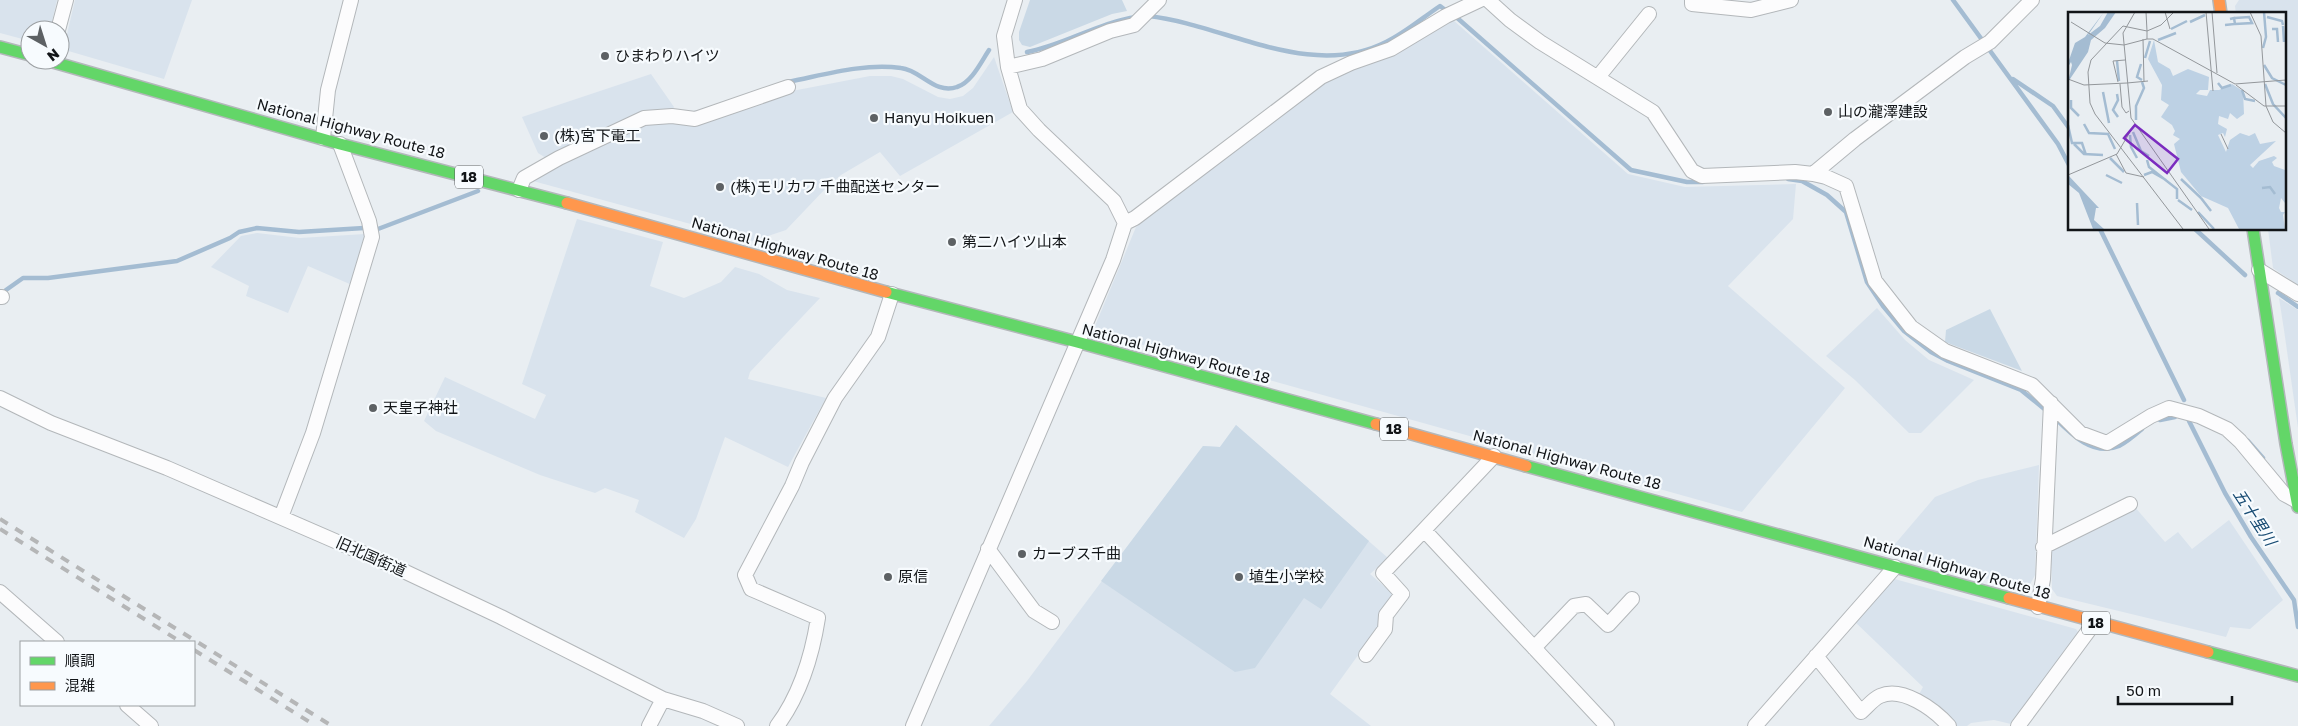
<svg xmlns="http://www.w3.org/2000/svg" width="2298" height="726" font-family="'Golos Text','Noto Sans JP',sans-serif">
  <rect width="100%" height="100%" fill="#e9eef2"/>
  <!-- built -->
  <path fill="#d9e3ed" d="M 0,0 L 57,0 L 50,30 L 30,30 L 30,41 L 0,33 Z
    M 75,0 L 192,0 L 164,79 L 65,50 L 64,47 Z
    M 2239,0 L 2298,0 L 2298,285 L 2273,268 L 2268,229 L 2284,229 L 2284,14 L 2236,14 L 2235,6 Z
    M 1453,20 L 1628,174 L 1685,187 L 1796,184 L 1793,219 L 1728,286 L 1845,388 L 1742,512 L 1093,331 L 1136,227 L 1322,83 L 1349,70 L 1393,55 Z
    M 994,57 L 1013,112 L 900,176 L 880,152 L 841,175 L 827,187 L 786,230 L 753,241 L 533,181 L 563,162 L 649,122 L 671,120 L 690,124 L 713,121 L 716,117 L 792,91 L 870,76 L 891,76 L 903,79 L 938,97 L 950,99 L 963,96 L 973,88 Z
    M 651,74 L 674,107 L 670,113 L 546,158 L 538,153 L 522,117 Z
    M 577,219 L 663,242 L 650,286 L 684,298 L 721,282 L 735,267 L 759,274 L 787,290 L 820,298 L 750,372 L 748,379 L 826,398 L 788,467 L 725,437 L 696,519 L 684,538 L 635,512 L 639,500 L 605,488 L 595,493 L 540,475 L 436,431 L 424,421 L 445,377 L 535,419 L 546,395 L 522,384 Z
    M 257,233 L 300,238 L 365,234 L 352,285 L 308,266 L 288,313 L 246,296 L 249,286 L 211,267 L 241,236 Z
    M 2279,298 L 2298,310 L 2298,428 L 2284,330 Z
    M 1877,308 L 1905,340 L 1929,360 L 1974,380 L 1921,433 L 1909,433 L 1855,380 L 1826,356 Z
    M 1236,425 L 1388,558 L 1370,574 L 1392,593 L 1390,601 L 1381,614 L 1377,629 L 1330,694 L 1371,726 L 989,726 L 1027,681 L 1203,446 L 1220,447 Z
    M 2039,465 L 2035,575 L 2027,590 L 1889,551 L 1935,497 L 1978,480 Z
    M 2134,506 L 2165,542 L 2178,532 L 2192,549 L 2229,520 L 2283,600 L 2250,629 L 2230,627 L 2226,637 L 2057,596 L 2052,589 L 2051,550 Z
    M 1891,578 L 2076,629 L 2080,635 L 2011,724 L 1994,720 L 1971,723 L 1967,726 L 1955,726 L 1917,698 L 1923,687 L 1854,621 Z"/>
  <!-- green -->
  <path fill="#cad9e6" d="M 1030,0 L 1122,0 L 1127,11 L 1112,14 L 1030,47 L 1022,45 L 1019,40 L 1019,32 Z
    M 1990,309 L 2022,371 L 1945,342 L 1946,330 Z
    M 1236,425 L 1369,541 L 1321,609 L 1304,598 L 1255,668 L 1235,672 L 1101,581 L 1203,446 L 1220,447 Z"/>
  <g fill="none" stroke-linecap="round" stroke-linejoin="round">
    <!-- stream -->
    <path stroke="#a4bcd2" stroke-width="4.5" d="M 1953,0 L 2058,144 L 2069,165
      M 1148,16 C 1224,24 1310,81 1386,42 C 1405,33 1422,18 1440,6 L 1448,12
      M 1455,16 L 1631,170 L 1687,182 L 1703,182
      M 1027,52 C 1065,45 1099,22 1137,17
      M 2013,79 L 2053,106 L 2069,128
      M 787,82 C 824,75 862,63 901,68 C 921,70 935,95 957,87 C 972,82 981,62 989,50
      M 1788,179 L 1802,181 L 1827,195 L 1846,212 L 1867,282 L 1883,306 L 1904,331 L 1931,352 L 1948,361 L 2021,390 L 2048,412
      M 378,229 L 478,191
      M 2100,229 L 2184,400
      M 2195,229 L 2245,275
      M 6,290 L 23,278 L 48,278 L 177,261 L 230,238 L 239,232 L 257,228 L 299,232 L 364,228
      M 2278,293 L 2298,307
      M 2054,417 C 2071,434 2093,457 2119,446 C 2127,442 2135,435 2142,429
      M 2160,420 L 2175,417
      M 2189,421 L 2225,493 L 2251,537 L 2294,600 L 2298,627
      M 2248,441 L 2263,458"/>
    <defs>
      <path id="street" d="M 1015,0 L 1004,36 L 1008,67 L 1020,109 L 1039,130 L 1114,201 L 1125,223
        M 1488,0 L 1510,20 L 1540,42 L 1653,112 L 1692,171 L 1702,176 L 1795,172 L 1813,174 L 1855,139 L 1965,57 L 1990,42 L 2032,0
        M 1692,0 L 1692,4 L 1751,10 L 1791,0
        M 58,30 L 66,0
        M 1008,67 L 1042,59 L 1110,31 L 1134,25 L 1159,0
        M 1598,77 L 1649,14
        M 323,138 L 328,90 L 351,0
        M 1813,174 L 1826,177 L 1846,186 L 1875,281 L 1911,327 L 1945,351 L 2032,385 L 2080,433 L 2107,443 L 2151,416 L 2169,408 L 2199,416 L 2227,429 L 2240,441 L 2284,494 L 2297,501
        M 519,190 L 524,178 L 559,158 L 644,118 L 672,116 L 695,119 L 788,87
        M 2259,270 L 2298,294
        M 0,297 L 2,297
        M 0,398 L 51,423 L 167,468 L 395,567 L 501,617 L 663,699 L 703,711 L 737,726
        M 1494,456 L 1424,530 L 1607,726
        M 281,517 L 313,433 L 372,237 L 369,221 L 340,144
        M 2043,547 L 2130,504
        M 988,549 L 1034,611 L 1052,622
        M 0,592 L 57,642
        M 2038,607 L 2043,579 L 2051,403
        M 1534,648 L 1574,606 L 1586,604 L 1608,625 L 1632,599
        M 1366,655 L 1385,629 L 1386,615 L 1402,594 L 1383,573 L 1424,530
        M 1816,656 L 1861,712 C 1867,707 1873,699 1880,696 C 1902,686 1934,709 1949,726
        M 127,705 L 151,726
        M 649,726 L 663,699
        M 777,726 C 800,695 812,656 818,618 L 751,589 L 745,575 L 792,486 L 802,462 L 835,398 L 878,337 L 892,294
        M 913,726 L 1113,260 L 1125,223 L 1135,218 L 1321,77 L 1351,63 L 1391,49 L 1446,16 L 1480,0
        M 1755,726 L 1895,567
        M 2018,726 L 2095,622"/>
      <path id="fast" d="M 0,47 L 30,55
        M 46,60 L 340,144 L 567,203
        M 2253,229 L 2286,444 L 2298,507
        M 886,292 L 1077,342 L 1376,424
        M 1526,466 L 2009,598
        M 2208,652 L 2298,676"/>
      <path id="slow" d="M 2219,0 L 2221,14
        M 567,203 L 886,292
        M 1376,424 L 1526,466
        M 2009,598 L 2208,652"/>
    </defs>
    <!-- street casing -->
    <use href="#street" stroke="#b3b7ba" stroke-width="16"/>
    <!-- fast casing -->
    <use href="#fast" stroke="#b3b7ba" stroke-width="14"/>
    <!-- slow casing -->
    <use href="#slow" stroke="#b3b7ba" stroke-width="14"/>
    <!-- street -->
    <use href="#street" stroke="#fcfcfd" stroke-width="14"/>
    <!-- fast -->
    <use href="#fast" stroke="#63d668" stroke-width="11"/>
    <!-- slow -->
    <use href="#slow" stroke="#ff974d" stroke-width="11"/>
    <!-- rail -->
    <path stroke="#b5b6b7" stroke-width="4" stroke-dasharray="9 9" stroke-linecap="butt" d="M 0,519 L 332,726
      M 0,529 L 181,642
      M 194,650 L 316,726"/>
  </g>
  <!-- markers -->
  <g fill="#5d6164" stroke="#f7fbfe" stroke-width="2">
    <circle cx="605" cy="56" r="5"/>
    <circle cx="1828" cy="112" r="5"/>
    <circle cx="874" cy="118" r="5"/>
    <circle cx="544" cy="136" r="5"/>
    <circle cx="720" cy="187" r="5"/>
    <circle cx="952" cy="242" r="5"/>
    <circle cx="373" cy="408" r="5"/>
    <circle cx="1022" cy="554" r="5"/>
    <circle cx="888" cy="577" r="5"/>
    <circle cx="1239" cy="577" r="5"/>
  </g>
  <g text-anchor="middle" stroke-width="4.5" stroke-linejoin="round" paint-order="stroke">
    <!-- shield labels -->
    <g fill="#f7fbfe" stroke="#575a5d" stroke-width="1">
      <rect x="455" y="165.5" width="28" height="23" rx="4"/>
      <rect x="1380" y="417.5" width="28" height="23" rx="4"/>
      <rect x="2082" y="611.5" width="28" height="23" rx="4"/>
    </g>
    <g font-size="14" font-weight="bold" fill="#121518">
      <text x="469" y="182">18</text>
      <text x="1394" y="434">18</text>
      <text x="2096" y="628">18</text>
    </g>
    <!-- poi labels -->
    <g font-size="15" fill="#121518" stroke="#f7fbfe" text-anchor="start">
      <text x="615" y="61">ひまわりハイツ</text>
      <text x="1838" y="117">山の瀧澤建設</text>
      <text x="884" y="123">Hanyu Hoikuen</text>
      <text x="554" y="141">(株)宮下電工</text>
      <text x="730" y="192">(株)モリカワ 千曲配送センター</text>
      <text x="962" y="247">第二ハイツ山本</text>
      <text x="383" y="413">天皇子神社</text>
      <text x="1032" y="559">カーブス千曲</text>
      <text x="898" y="582">原信</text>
      <text x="1249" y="582">埴生小学校</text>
    </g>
    <!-- street labels -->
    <g font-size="15" fill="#121518" stroke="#f7fbfe">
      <text transform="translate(351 129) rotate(15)" y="5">National Highway Route 18</text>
      <text transform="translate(785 249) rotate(16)" y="5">National Highway Route 18</text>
      <text transform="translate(1176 354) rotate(15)" y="5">National Highway Route 18</text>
      <text transform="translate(1567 460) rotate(15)" y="5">National Highway Route 18</text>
      <text transform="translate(371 557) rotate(24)" y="5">旧北国街道</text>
      <text transform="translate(1957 568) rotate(16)" y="5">National Highway Route 18</text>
    </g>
    <!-- water labels -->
    <g font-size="16" font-style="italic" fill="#174b73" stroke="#f7fbfe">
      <text transform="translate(2255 517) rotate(57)" y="6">五十里川</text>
    </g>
  </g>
  <!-- overview -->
  <g transform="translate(2068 12)">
    <rect width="218" height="218" fill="#e9eef2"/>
    <path d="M 86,28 L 90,50 L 102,57 L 105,64 L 120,57 L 141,65 L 140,78 L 132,78 L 128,82 L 139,84 L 142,78 L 151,78 L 164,72 L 175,79 L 176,102 L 169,107 L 162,101 L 160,107 L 151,104 L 150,112 L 159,117 L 157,125 L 155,121 L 150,123 L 158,140 L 162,128 L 172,121 L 181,124 L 187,121 L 192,132 L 208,129 L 182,153 L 185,156 L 191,149 L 206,144 L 209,146 L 204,150 L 206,154 L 217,158 L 217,191 L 213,186 L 211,196 L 213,200 L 217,200 L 215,203 L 217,217 L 171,217 L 160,196 L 133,184 L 113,160 L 106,132 L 112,127 L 105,123 L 107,119 L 104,113 L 93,105 L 101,93 L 93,88 L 94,73 L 80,47 Z" fill="#bdd1e4"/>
    <path d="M 36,0 L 20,23 L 32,14 L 40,0 L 48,0 L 37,16 L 23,28 L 20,40 L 0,70 L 4,53 L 3,50 L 0,55 L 0,51 L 7,31 L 17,25 ZM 0,163 L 31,196 L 28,196 L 26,208 L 36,217 L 25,217 L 11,181 L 0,172 Z" fill="#a4bcd2"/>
    <path fill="none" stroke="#a4bcd2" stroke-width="2.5" d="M 199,5 L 214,9 L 215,13M 167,6 L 181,5 L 184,11 L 167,12M 122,10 L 137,3M 157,13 L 167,12 L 166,6 L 162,7M 215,14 L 216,30M 103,17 L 119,9M 204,17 L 209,17 L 210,30M 90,28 L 108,21M 195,36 L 198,25 L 196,0M 77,46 L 82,29M 49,49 L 51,69M 73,52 L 69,65 L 74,68M 196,53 L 204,66 L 218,73M 150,71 L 154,76 L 163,73M 197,72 L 205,92 L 218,106M 174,78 L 177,87 L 187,89M 35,80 L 41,111M 49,82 L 50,88 L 45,98 L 50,105M 3,88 L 3,96 L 11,104M 68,108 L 68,94 L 76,76 L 74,70M 16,112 L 21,121 L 41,122M 0,113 L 4,131 L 14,131 L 18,143M 65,120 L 73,139 L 81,144M 40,122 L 47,137M 62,123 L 63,135 L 69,146M 6,132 L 16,142 L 35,143M 42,146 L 56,160M 79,148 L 81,155 L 109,177 L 109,187M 38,163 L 54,171M 76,163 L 84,160 L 98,168M 113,167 L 133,186M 194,176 L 202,175 L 207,182M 133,186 L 143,199M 110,188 L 124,198M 69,191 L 70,213M 130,200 L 146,217"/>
    <path fill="none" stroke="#93979b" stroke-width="1" d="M 67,0 L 55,21 L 63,106 L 141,217M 78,0 L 79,19 L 55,14 L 23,48 L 20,60 L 22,91 L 27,102 L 115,217M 97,0 L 102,17M 138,0 L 145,79M 144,0 L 149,61M 182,0 L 193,24 L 198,94 L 205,110 L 218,121M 3,10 L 37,31 L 56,33M 75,27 L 76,70M 79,27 L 85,27 L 167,72 L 218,68M 56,33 L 79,27 L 79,19 L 93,13 L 106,0M 0,67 L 16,73 L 59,71M 50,70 L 45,49 L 57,48M 59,71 L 80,69M 52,72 L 54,95 L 58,101 L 61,99M 168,73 L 196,94 L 218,94M 153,122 L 160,137M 48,142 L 58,161 L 76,165M 0,163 L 49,142 L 66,113"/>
    <path fill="#7b2cbf" fill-opacity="0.15" stroke="#7b2cbf" stroke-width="2.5" d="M 67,113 L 110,147 L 99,161 L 56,126 Z"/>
    <rect width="218" height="218" fill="none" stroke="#121518" stroke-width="2.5"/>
  </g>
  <!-- legend -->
  <rect x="20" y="641" width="175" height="65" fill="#f7fbfe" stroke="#9b9fa2"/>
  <rect x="30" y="657" width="25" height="8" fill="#63d668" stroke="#9b9fa2"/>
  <text x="65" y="666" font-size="15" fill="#121518">順調</text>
  <rect x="30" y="682" width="25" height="8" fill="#ff974d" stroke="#9b9fa2"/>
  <text x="65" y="691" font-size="15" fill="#121518">混雑</text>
  <!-- north arrow -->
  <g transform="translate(45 45) rotate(141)"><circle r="24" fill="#f7fbfe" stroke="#9b9fa2"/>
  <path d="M0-4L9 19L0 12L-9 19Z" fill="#5d6164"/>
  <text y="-8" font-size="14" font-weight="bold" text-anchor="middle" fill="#121518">N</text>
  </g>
  <!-- scale -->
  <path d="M2118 696v8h114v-8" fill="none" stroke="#121518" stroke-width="2.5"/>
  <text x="2126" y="696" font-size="15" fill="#121518" stroke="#f7fbfe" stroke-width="4" paint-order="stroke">50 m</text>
</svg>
